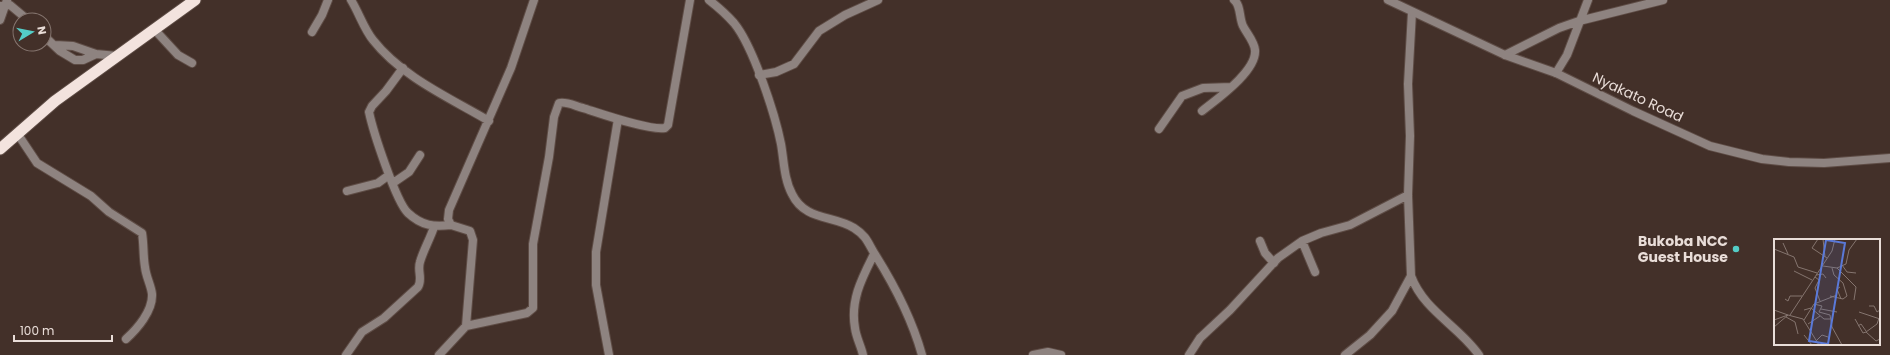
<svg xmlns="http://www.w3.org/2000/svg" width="1890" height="355" font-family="Poppins,sans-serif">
  <rect width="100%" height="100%" fill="#433029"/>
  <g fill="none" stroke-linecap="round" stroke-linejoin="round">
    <defs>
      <path id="minor" d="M 351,0 C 359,13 364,29 373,40 C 402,77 450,98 489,121
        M 709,0 C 718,7 727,15 734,23 C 753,46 775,114 781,144 C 784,161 784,179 792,194 C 805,221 833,215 854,228 C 868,237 868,244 876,256 C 896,288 912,319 922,355
        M 0,6 L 10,5 L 28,20
        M 1412,12 L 1408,84 L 1410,136 L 1408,195 L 1411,276 C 1424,311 1459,326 1479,355
        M 0,20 L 7,0
        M 154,29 L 178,55 L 192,63
        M 312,32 L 322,15 L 328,0
        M 44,36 L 60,51 L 75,60 L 83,60 L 96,54 L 117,56
        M 55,45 L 73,46 L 96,54
        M 1505,55 L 1559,28 L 1579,21 L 1663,0
        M 403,68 L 386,91 L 372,106 L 369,112 C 373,131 396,202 408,213 C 422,226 434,227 451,225
        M 1556,73 L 1567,55 L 1588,0
        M 759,75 L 776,72 L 794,64 L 819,31 L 845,15 L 878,0
        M 1202,111 C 1217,99 1257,71 1255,50 C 1254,41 1247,34 1243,26 C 1239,18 1241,5 1234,0
        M 1159,129 L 1182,96 L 1203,88 L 1231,87
        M 17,133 L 37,163 L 91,196 L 109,212 L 142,233 C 144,245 143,256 145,267 C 146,277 151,285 152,294 C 153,311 137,329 126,339
        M 393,183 L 409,172 L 420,155
        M 347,191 L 378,183 L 389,175
        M 1260,241 L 1265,253 L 1274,263
        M 1302,241 L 1315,272
        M 466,326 L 473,240 L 470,231 L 451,225 L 448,219 L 449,210 L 511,68 L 534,0
        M 346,355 L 362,332 L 384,318 L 418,287 C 423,279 417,271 420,262 C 423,251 430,239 434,227
        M 439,355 L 466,326 L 527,313 L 533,308 L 533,244 L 549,157 L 554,117 L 559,103 C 566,101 575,106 583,108 C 599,113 650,131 665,128 L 668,125 L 690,0
        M 609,355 L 596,285 L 596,252 L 618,119
        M 863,355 C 861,346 856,337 855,328 C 850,300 862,278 874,254
        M 1033,355 L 1048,352 L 1061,355
        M 1189,355 L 1200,338 L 1230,310 L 1278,258 L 1302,241 L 1321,233 L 1350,225 L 1408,195
        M 1345,355 L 1370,335 L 1392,311 L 1411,276"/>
      <path id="tertiary" d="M 1388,0 L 1505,55 L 1556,73 L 1633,111 L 1710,146 L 1762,159 L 1789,162 L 1824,163 L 1890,158"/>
      <path id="trunk" d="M 0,149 L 55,101 L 195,0"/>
    </defs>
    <!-- minor casing -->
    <use href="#minor" stroke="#5e4c45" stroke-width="10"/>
    <!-- tertiary casing -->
    <use href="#tertiary" stroke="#5e4c45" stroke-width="10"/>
    <!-- trunk casing -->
    <use href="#trunk" stroke="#5e4c45" stroke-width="13"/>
    <!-- minor -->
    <use href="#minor" stroke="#8e8380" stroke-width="8"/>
    <!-- tertiary -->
    <use href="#tertiary" stroke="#8e8380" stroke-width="8"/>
    <!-- trunk -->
    <use href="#trunk" stroke="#f3e3de" stroke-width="11"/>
  </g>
  <!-- markers -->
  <circle fill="#54cdc7" stroke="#433029" stroke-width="1.5" cx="1736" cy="249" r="4"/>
  <g text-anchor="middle" stroke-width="3.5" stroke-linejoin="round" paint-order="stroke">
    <!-- street labels -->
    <g font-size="14" fill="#e9ddd8" stroke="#433029">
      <text transform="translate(1638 97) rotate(25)" y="5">Nyakato Road</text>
    </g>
    <!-- poi labels -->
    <g font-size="14" font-weight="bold" fill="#e9ddd8" stroke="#433029" text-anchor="end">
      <text x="1728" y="246">Bukoba NCC<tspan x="1728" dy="16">Guest House</tspan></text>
    </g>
  </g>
  <!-- overview -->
  <g transform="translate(1774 239)">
    <rect width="106" height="106" fill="#433029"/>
    <path fill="none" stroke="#85756f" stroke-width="1" d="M 44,0 L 38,9 L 53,19M 49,0 L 51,18M 9,4 L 14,15M 0,10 L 20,18 L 24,28 L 43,34M 68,26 L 73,33 L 82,34M 49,27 L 63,29 L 72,25 L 75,11 L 83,0M 63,29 L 82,48 L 80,61M 20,32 L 38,41M 42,36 L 49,35 L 52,39M 41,38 L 45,41 L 41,49 L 46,62M 66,48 L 63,50 L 67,60M 56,57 L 69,60 L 73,57 L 69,44 L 60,36 L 58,29M 11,60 L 14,62 L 16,57 L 28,57M 40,65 L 48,67 L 45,73 L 56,76 L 58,88 L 68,106M 95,67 L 100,67 L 103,73 L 106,71M 47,70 L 63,73M 0,71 L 14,76 L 0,88M 30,71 L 37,69 L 50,80 L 56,80M 85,73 L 106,80M 16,76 L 58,12 L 61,0M 12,78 L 21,83 L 24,95M 81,80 L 89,94 L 92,93 L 102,102 L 106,100M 0,81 L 14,76 L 29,80 L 45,106M 30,81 L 40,65 L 63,56M 34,85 L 46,77M 84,87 L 87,85 L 92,92M 92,93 L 103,85 L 105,79M 30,96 L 38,106M 42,102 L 48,96 L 54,98"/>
    <path fill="#5a79d8" fill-opacity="0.15" stroke="#5a79d8" stroke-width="2" d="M 52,1 L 71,4 L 54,105 L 35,102 Z"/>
    <rect width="106" height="106" fill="none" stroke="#e9ddd8" stroke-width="2"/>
  </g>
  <!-- north arrow -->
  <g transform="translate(32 32) rotate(80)"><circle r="19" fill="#433029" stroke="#85756f"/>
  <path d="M0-3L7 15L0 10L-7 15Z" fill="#54cdc7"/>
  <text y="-6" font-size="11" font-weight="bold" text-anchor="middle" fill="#e9ddd8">N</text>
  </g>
  <!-- scale -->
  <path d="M14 335v6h98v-6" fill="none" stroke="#e9ddd8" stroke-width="2"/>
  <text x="20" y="335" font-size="12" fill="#e9ddd8" stroke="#433029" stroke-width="3" paint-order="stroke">100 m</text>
</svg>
